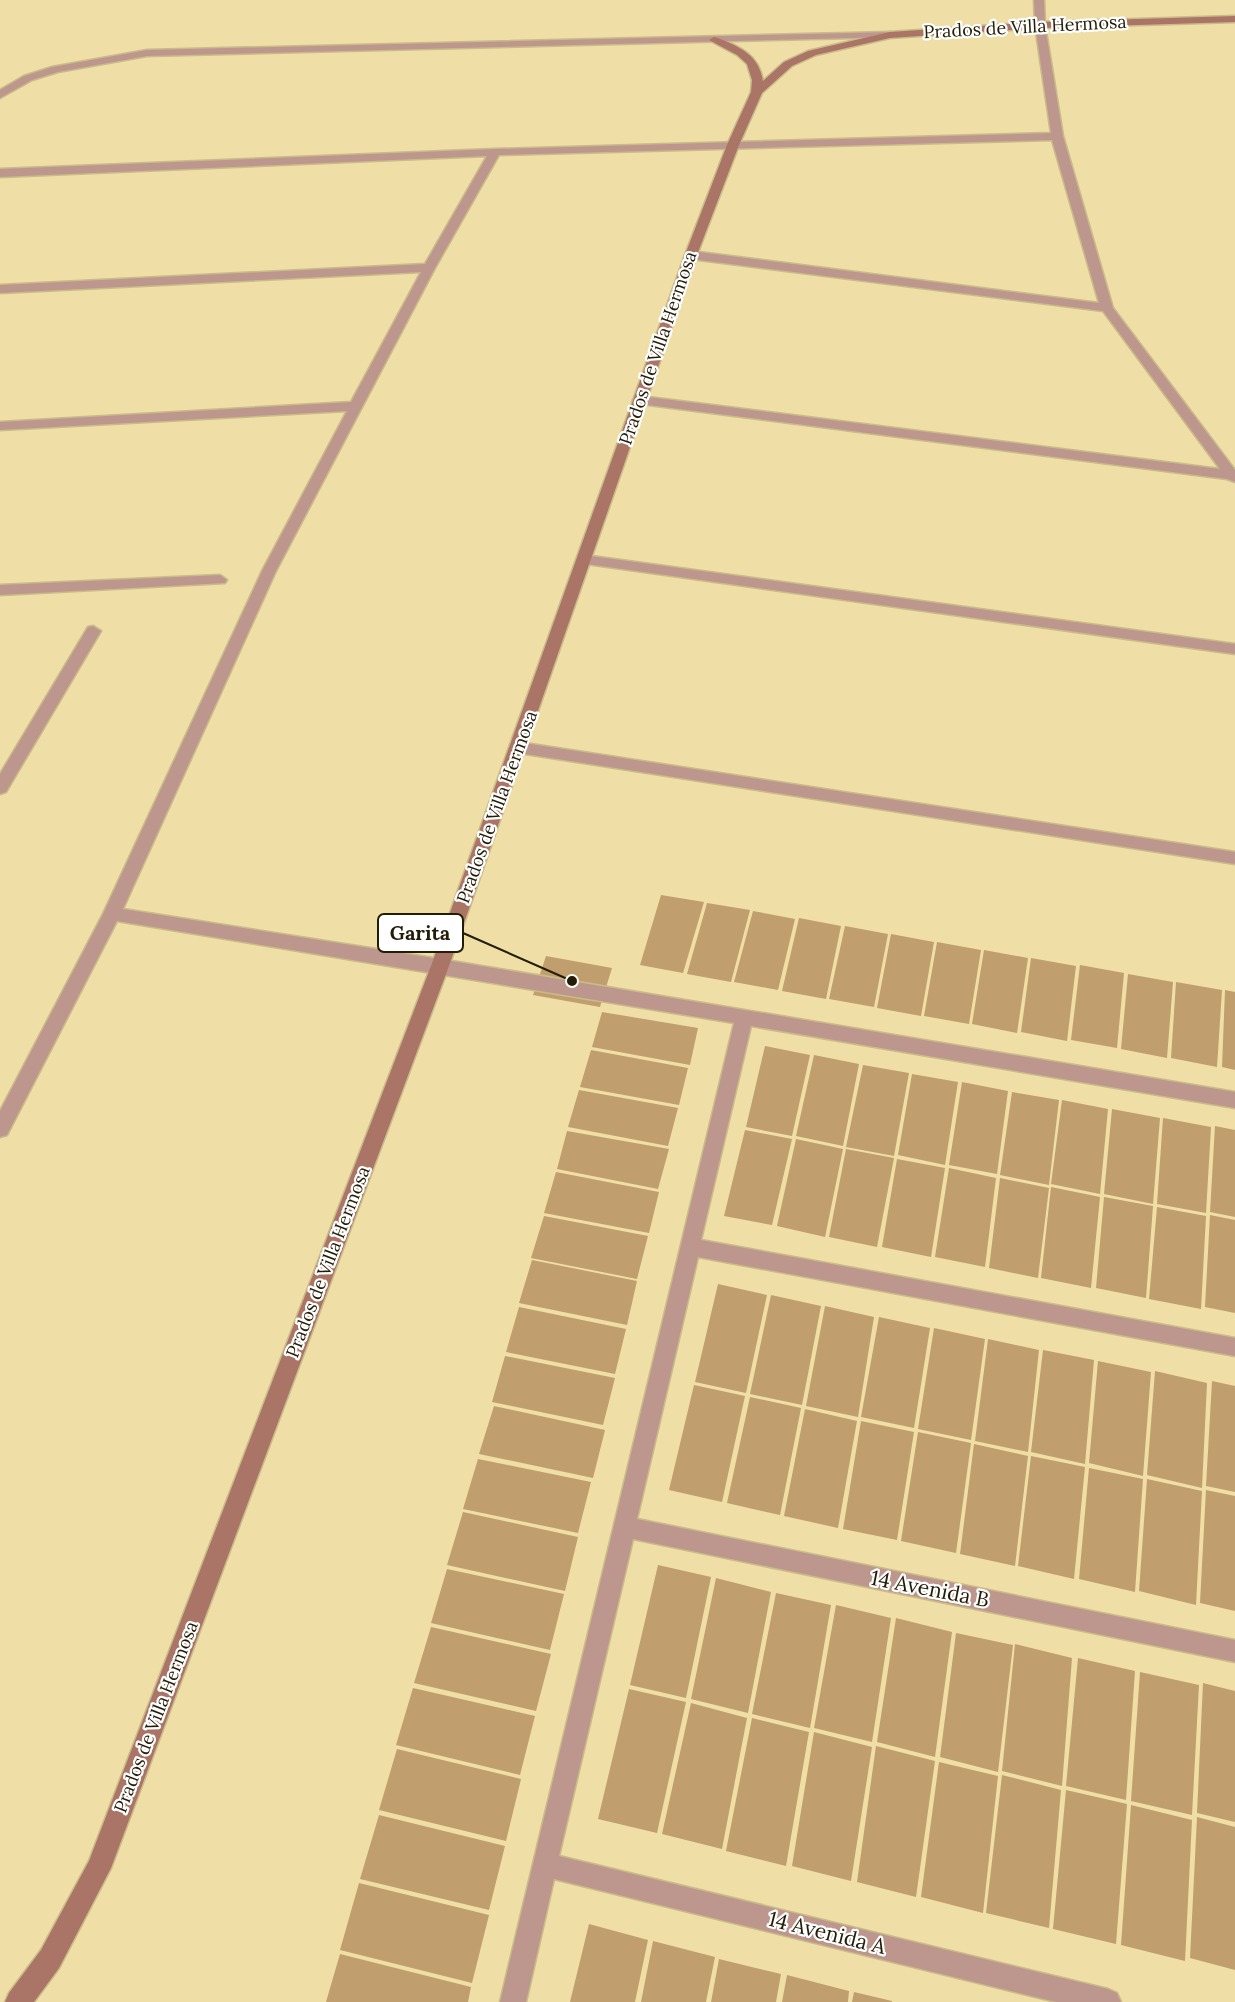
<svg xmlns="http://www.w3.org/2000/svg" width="1235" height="2002" font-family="Lora,serif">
  <rect width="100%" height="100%" fill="#efdfa6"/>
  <!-- building -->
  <path fill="#c09e6e" d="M 661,895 L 704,902 L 683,973 L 640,965 Z
    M 707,903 L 750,910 L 731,982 L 687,974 Z
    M 753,911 L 795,919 L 778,990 L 734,982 Z
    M 799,918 L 841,926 L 826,999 L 782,991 Z
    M 845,926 L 888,934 L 874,1007 L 829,999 Z
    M 891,934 L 934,942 L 921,1016 L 877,1008 Z
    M 937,942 L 981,950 L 969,1024 L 924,1016 Z
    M 984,950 L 1028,958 L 1017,1033 L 972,1024 Z
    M 546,956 L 612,968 L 600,1007 L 533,995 Z
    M 1031,958 L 1076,966 L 1067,1041 L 1021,1032 Z
    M 1080,965 L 1124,973 L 1117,1048 L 1071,1040 Z
    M 1128,974 L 1173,982 L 1167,1058 L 1121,1049 Z
    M 1176,982 L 1222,990 L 1217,1067 L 1171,1058 Z
    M 1225,990 L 1235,992 L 1235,1070 L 1222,1067 Z
    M 602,1012 L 698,1028 L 690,1065 L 592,1047 Z
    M 765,1046 L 810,1055 L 792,1136 L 746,1127 Z
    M 591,1050 L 688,1068 L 679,1105 L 580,1087 Z
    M 814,1055 L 859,1064 L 843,1146 L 796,1136 Z
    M 863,1065 L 909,1073 L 894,1156 L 846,1147 Z
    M 912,1074 L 958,1082 L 945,1165 L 898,1155 Z
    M 962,1082 L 1008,1091 L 997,1174 L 949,1165 Z
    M 579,1090 L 678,1108 L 668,1146 L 568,1127 Z
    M 1012,1092 L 1059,1100 L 1049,1185 L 1000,1175 Z
    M 1062,1100 L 1108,1109 L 1100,1194 L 1051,1184 Z
    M 1112,1109 L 1160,1118 L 1153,1204 L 1104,1194 Z
    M 1163,1118 L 1211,1127 L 1206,1213 L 1157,1204 Z
    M 1215,1126 L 1235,1130 L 1235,1217 L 1210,1212 Z
    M 745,1130 L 792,1139 L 772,1225 L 724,1216 Z
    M 567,1131 L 669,1149 L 658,1189 L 557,1169 Z
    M 796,1139 L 843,1149 L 825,1237 L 777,1226 Z
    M 846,1149 L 894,1158 L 877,1247 L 829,1237 Z
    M 897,1159 L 945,1168 L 931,1257 L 882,1247 Z
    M 949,1168 L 996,1178 L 985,1267 L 935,1257 Z
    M 556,1172 L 659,1192 L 649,1233 L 544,1213 Z
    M 1000,1178 L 1049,1188 L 1038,1278 L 989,1268 Z
    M 1051,1187 L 1100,1197 L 1091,1288 L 1041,1278 Z
    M 1104,1197 L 1153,1206 L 1146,1298 L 1096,1288 Z
    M 1157,1207 L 1206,1216 L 1201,1309 L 1149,1299 Z
    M 1210,1215 L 1235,1220 L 1235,1313 L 1205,1307 Z
    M 544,1216 L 648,1236 L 637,1279 L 531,1258 Z
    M 532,1260 L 637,1281 L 627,1325 L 519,1303 Z
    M 718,1284 L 767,1295 L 746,1393 L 695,1382 Z
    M 771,1295 L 821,1306 L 802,1405 L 750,1394 Z
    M 825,1306 L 874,1317 L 858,1417 L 806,1406 Z
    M 519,1307 L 626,1329 L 615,1374 L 506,1352 Z
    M 879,1317 L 930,1328 L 914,1428 L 861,1417 Z
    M 934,1328 L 985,1339 L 971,1440 L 918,1429 Z
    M 988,1339 L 1039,1350 L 1028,1452 L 975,1441 Z
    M 1043,1350 L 1094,1360 L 1085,1464 L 1031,1452 Z
    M 505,1356 L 615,1378 L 603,1425 L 492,1402 Z
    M 1098,1361 L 1151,1372 L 1143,1476 L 1089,1463 Z
    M 1155,1371 L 1207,1383 L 1202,1488 L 1147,1475 Z
    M 1212,1381 L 1235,1386 L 1235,1492 L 1206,1486 Z
    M 694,1385 L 745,1396 L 722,1502 L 669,1490 Z
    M 750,1397 L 801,1408 L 780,1515 L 727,1503 Z
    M 494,1406 L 605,1430 L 593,1478 L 479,1454 Z
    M 805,1409 L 857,1421 L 838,1528 L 784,1516 Z
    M 861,1421 L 914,1432 L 897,1540 L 843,1529 Z
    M 918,1432 L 971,1443 L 956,1553 L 901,1541 Z
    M 974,1444 L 1028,1456 L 1015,1566 L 960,1554 Z
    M 1031,1456 L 1085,1467 L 1074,1579 L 1018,1566 Z
    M 478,1459 L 591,1482 L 578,1533 L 463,1509 Z
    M 1089,1468 L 1143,1479 L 1135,1592 L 1079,1579 Z
    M 1147,1479 L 1202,1491 L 1196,1605 L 1139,1591 Z
    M 1206,1490 L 1235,1496 L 1235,1611 L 1200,1603 Z
    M 463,1512 L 578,1537 L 565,1591 L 447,1565 Z
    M 658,1565 L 711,1577 L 686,1698 L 630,1685 Z
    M 447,1569 L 564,1594 L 550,1650 L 431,1623 Z
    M 716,1578 L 771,1592 L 748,1713 L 691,1699 Z
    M 776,1593 L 831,1605 L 810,1728 L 752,1714 Z
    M 836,1605 L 891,1618 L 872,1742 L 814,1728 Z
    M 896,1618 L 952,1632 L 935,1757 L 877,1742 Z
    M 431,1627 L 551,1654 L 536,1711 L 414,1683 Z
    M 956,1633 L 1013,1645 L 998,1772 L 940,1757 Z
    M 1015,1644 L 1072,1658 L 1062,1786 L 1002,1771 Z
    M 1078,1658 L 1135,1671 L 1126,1800 L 1066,1786 Z
    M 1140,1672 L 1199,1685 L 1192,1815 L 1131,1801 Z
    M 1203,1683 L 1235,1691 L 1235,1822 L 1197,1813 Z
    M 413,1688 L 535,1716 L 520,1775 L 396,1745 Z
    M 629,1689 L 686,1702 L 657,1833 L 598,1819 Z
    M 691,1703 L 747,1718 L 722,1849 L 662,1834 Z
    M 752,1718 L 809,1732 L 786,1866 L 726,1851 Z
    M 814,1732 L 872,1747 L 851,1881 L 792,1866 Z
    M 876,1746 L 935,1761 L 916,1897 L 857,1882 Z
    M 397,1749 L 521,1779 L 506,1841 L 379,1810 Z
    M 939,1762 L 998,1776 L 983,1913 L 921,1897 Z
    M 1002,1775 L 1061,1790 L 1049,1928 L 986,1913 Z
    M 1066,1790 L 1127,1804 L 1116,1944 L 1053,1929 Z
    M 1131,1805 L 1192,1820 L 1185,1961 L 1121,1945 Z
    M 379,1815 L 505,1846 L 489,1910 L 360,1879 Z
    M 1197,1817 L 1235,1827 L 1235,1970 L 1190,1958 Z
    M 359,1883 L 489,1915 L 472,1983 L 340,1950 Z
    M 589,1924 L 648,1940 L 635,2002 L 570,2002 Z
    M 653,1941 L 715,1957 L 706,2002 L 641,2002 Z
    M 340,1954 L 471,1987 L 468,2002 L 326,2002 Z
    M 719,1959 L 781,1974 L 776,2002 L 711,2002 Z
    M 787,1975 L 849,1991 L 848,2002 L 782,2002 Z
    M 854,1992 L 892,2001 L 892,2002 L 852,2002 Z"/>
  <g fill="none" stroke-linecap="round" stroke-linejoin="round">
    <defs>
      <path id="minor" d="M 1034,0 L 1044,0 L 1045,25 L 1063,136 L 1113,308 L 1235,470 L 1235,482 L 1227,479 L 640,404 L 633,400 L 640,396 L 1220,469 L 1103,311 L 691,259 L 685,255 L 691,251 L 1099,303 L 1052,140 L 499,155 L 435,268 L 276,571 L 123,909 L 440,959 L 1235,1092 L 1235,1108 L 751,1026 L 701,1240 L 1235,1338 L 1235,1356 L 698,1257 L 637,1519 L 1235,1640 L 1235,1662 L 633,1539 L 559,1856 L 1108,1989 L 1117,1993 L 1121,2002 L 1056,2002 L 554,1879 L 526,2002 L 500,2002 L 734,1023 L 117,921 L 7,1135 L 0,1137 L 0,1111 L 103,914 L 262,571 L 347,411 L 0,430 L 0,422 L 351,402 L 421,272 L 0,293 L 0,285 L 425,264 L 487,156 L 0,177 L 0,169 L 495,149 L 1051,133 L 1035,25 Z
        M 890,32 L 894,33 L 894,37 L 147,56 L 58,72 L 32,80 L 0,98 L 0,90 L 24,76 L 52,67 L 147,50 Z
        M 584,555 L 1235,644 L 1235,654 L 579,563 L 577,560 L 579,557 Z
        M 220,575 L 227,580 L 225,583 L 0,595 L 0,585 Z
        M 93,626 L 101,631 L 6,792 L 0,794 L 0,774 L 88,627 Z
        M 518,742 L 1235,852 L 1235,864 L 512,752 L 510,748 L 512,744 Z"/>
      <path id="secondary" d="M 1235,16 L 1235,22 L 1040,28 L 890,38 L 816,55 L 792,66 L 762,93 L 739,145 L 697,255 L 449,966 L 111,1868 L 59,1968 L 34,2002 L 5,2002 L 9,1993 L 41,1950 L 89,1861 L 431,966 L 685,255 L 727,145 L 751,92 L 752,80 L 747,64 L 737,55 L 709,40 L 714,37 L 718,38 C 740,47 759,55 763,81 L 784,62 L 808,51 L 890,32 L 1040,22 Z"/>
    </defs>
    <!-- minor casing -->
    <use href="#minor" stroke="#cabc89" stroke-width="3"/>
    <!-- secondary casing -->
    <use href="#secondary" stroke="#cabc89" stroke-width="3"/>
    <!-- minor -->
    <use href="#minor" fill="#bd978e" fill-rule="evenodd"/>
    <!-- secondary -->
    <use href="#secondary" fill="#aa7466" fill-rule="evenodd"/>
  </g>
  <g text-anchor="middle" stroke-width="4.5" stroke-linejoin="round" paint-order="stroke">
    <!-- street labels -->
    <g font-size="18" fill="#231d07" stroke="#fff">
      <text transform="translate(1025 27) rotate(-3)" y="6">Prados de Villa Hermosa</text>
      <text transform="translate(658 348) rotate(-71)" y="6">Prados de Villa Hermosa</text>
      <text transform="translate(497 807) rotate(-70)" y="6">Prados de Villa Hermosa</text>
      <text transform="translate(328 1262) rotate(-69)" y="6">Prados de Villa Hermosa</text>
      <text transform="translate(156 1717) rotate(-69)" y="6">Prados de Villa Hermosa</text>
    </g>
    <!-- near-street labels -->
    <g font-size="21" fill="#231d07" stroke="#fff">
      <text transform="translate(930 1589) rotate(11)" y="7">14 Avenida B</text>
      <text transform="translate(827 1933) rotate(14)" y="7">14 Avenida A</text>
    </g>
  </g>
  <!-- callouts -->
  <path fill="none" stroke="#231d07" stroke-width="2" d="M572 981L463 933"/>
  <circle fill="#231d07" stroke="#fff" stroke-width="2" cx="572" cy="981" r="6"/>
  <rect fill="#fff" stroke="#231d07" stroke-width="2" x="378" y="914" width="85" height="38" rx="6"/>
  <g font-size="20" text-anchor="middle" font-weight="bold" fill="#231d07">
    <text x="420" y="940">Garita</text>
  </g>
</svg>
